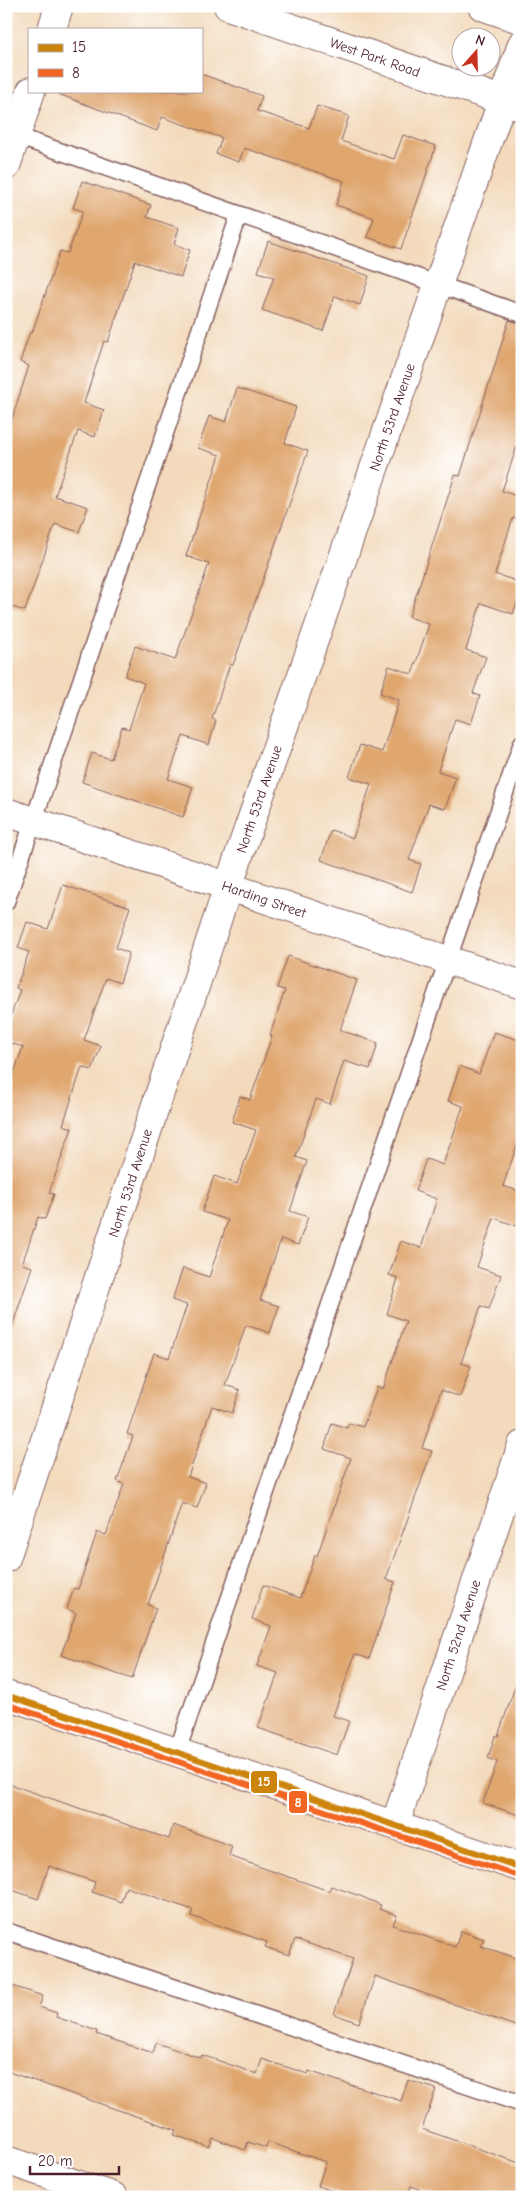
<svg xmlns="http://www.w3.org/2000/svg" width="528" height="2203" font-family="'Comic Neue',sans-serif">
  <rect width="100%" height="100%" fill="#fff"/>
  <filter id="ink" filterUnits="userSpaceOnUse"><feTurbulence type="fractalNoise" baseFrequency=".02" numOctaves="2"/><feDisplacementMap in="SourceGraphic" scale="10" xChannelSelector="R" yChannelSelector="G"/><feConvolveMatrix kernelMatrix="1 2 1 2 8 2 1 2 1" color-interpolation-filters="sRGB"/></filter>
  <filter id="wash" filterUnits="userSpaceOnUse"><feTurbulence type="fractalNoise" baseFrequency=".0096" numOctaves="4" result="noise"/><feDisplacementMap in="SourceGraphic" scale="20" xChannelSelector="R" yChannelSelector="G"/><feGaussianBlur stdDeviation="1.12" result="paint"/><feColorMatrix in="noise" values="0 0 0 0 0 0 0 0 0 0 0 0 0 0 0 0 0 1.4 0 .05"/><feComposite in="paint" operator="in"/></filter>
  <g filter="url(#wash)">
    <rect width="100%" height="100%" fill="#f3dabc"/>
    <g id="blocks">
      <!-- building -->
      <path fill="#dfa66e" d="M 201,74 L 262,96 L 257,111 L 309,128 L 317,106 L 349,116 L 341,141 L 394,159 L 403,135 L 436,146 L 401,249 L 367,237 L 374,218 L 336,205 L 344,181 L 244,148 L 239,162 L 216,154 L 222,138 L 162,117 L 157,131 L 58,94 L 58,91 L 201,91 Z
        M 82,181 L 151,205 L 147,217 L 179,228 L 174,244 L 190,250 L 181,277 L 135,261 L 108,342 L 104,341 L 84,403 L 104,410 L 95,437 L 78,431 L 55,496 L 88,507 L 79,532 L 55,524 L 25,611 L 6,605 L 6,437 L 29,366 L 20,362 L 30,332 L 32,333 L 60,251 L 68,253 L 83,211 L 73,208 Z
        M 268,241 L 369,276 L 360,305 L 335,296 L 323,331 L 262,310 L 274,277 L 258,272 Z
        M 509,320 L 522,324 L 522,431 L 502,491 L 522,498 L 522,521 L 513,518 L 495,574 L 522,583 L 522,589 L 513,614 L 481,603 L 466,650 L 486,657 L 473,693 L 480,696 L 471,724 L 455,719 L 438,771 L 456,777 L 445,809 L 429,804 L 409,860 L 421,864 L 412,892 L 321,860 L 331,830 L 353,838 L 371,784 L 349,777 L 360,745 L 382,752 L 399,700 L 380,693 L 389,666 L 412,674 L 429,624 L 409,617 L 455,475 L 460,476 Z
        M 237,388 L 296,407 L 285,443 L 308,451 L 233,665 L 230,664 L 212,719 L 216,720 L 209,745 L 183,736 L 168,779 L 193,787 L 183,817 L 82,782 L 92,753 L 111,759 L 122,727 L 129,729 L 144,683 L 125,676 L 135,646 L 175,660 L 209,564 L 186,556 L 220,455 L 198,448 L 209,416 L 226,422 Z
        M 63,885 L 130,907 L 116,948 L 129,953 L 120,983 L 106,978 L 84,1040 L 101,1046 L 92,1070 L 82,1067 L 63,1125 L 72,1128 L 49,1193 L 54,1194 L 45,1219 L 38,1217 L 22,1264 L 32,1267 L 11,1330 L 6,1329 L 6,1095 L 23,1047 L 6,1042 L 6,1029 L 20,990 L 16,988 L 29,952 L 18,948 L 27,922 L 48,929 Z
        M 288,956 L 357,980 L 340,1030 L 378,1043 L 370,1069 L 344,1061 L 330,1104 L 316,1099 L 296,1157 L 307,1161 L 290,1211 L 308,1217 L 298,1245 L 281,1239 L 260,1300 L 279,1306 L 270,1333 L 246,1325 L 225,1385 L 240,1390 L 232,1413 L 212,1406 L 188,1477 L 206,1483 L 197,1508 L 182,1503 L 148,1605 L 156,1608 L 132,1679 L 61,1655 L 76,1613 L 67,1609 L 74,1588 L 78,1589 L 97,1532 L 106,1535 L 124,1484 L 117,1481 L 133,1436 L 127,1434 L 154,1353 L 169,1358 L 187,1305 L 172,1300 L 183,1268 L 209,1277 L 228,1220 L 202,1212 L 214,1176 L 237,1184 L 256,1130 L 232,1122 L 240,1096 L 250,1100 L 272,1036 L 270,1035 L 285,990 L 277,988 Z
        M 494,1032 L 522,1041 L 522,1131 L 503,1186 L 522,1192 L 522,1213 L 517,1226 L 494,1218 L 477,1267 L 501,1275 L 489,1309 L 481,1306 L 461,1363 L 471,1366 L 460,1397 L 441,1390 L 422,1448 L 432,1451 L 386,1579 L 395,1582 L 369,1659 L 355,1654 L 333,1716 L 349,1721 L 337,1755 L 258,1728 L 278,1673 L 257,1666 L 271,1626 L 252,1619 L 263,1585 L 300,1598 L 315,1555 L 317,1556 L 351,1458 L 324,1449 L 332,1423 L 347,1428 L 349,1423 L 363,1427 L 377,1387 L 383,1389 L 406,1321 L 387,1314 L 398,1278 L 389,1275 L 401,1241 L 421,1248 L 437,1199 L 415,1191 L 426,1159 L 443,1165 L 463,1106 L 448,1101 L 460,1066 L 479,1074 Z
        M 518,1678 L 522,1679 L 522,1816 L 483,1803 L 497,1762 L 488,1758 L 495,1736 L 498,1736 Z
        M 6,1783 L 169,1839 L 173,1825 L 232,1846 L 229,1856 L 329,1891 L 331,1886 L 360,1896 L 381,1905 L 379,1909 L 397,1915 L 393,1925 L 455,1947 L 461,1931 L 484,1939 L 481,1946 L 522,1960 L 522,2014 L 518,2027 L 375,1976 L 359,2023 L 334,2014 L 353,1959 L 295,1939 L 289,1955 L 265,1947 L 267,1942 L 191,1916 L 193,1910 L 126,1887 L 121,1902 L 92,1892 L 95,1882 L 49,1866 L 38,1899 L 6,1888 Z
        M 6,1984 L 43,1996 L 39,2007 L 57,2013 L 56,2017 L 97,2031 L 96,2034 L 153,2053 L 156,2043 L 201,2058 L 202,2055 L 257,2074 L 262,2059 L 308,2074 L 309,2071 L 353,2086 L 353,2085 L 401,2101 L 408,2080 L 436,2089 L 422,2129 L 522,2164 L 522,2197 L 441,2197 L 411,2186 L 407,2197 L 350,2197 L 318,2186 L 326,2162 L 268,2142 L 266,2148 L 248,2142 L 245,2150 L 213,2138 L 209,2147 L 174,2135 L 176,2130 L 6,2071 Z"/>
    </g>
  </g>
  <g filter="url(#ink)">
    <use href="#blocks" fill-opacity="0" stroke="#85605e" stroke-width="1"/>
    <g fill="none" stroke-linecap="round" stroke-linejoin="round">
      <defs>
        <path id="lane" d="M 8,133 L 522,314
          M 6,902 L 239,215
          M 177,1752 L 522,743
          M 6,1931 L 522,2104"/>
        <path id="street" d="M 52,29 L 59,6
          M 6,166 L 31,91
          M 6,812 L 522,985
          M 6,1558 L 228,887 L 522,44
          M 395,1825 L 522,1445
          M 6,2160 L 114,2197"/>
        <path id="secondary" d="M 228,6 L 522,107
          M 482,6 L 522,20
          M 6,1695 L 522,1868"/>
      </defs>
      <!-- lane casing -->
      <use href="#lane" stroke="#85605e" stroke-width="19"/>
      <!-- street casing -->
      <use href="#street" stroke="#85605e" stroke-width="30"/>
      <!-- secondary casing -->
      <use href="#secondary" stroke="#85605e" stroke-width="30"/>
      <!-- lane -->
      <use href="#lane" stroke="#fff" stroke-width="16"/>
      <!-- street -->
      <use href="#street" stroke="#fff" stroke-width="28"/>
      <!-- secondary -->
      <use href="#secondary" stroke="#fff" stroke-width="28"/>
      <defs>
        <path id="bus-1" d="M 6,1695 L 522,1868"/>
        <path id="bus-2" d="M 6,1704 L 519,1876"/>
      </defs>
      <!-- bus-1 casing -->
      <use href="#bus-1" stroke="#fff" stroke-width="10"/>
      <!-- bus-2 casing -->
      <use href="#bus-2" stroke="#fff" stroke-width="10"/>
      <!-- bus-1 -->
      <use href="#bus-1" stroke="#cc840b" stroke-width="6"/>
      <!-- bus-2 -->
      <use href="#bus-2" stroke="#f26522" stroke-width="6"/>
    </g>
  </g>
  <g text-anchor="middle" stroke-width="4" stroke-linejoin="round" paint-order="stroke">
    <!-- street labels -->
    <g font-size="14" fill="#4a1f2b" stroke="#fff">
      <text transform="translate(375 57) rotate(19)" y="5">West Park Road</text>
      <text transform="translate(392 417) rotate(-71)" y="5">North 53rd Avenue</text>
      <text transform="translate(259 799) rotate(-71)" y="5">North 53rd Avenue</text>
      <text transform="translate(264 899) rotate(19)" y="5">Harding Street</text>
      <text transform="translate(130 1183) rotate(-72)" y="5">North 53rd Avenue</text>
      <text transform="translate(458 1635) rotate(-72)" y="5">North 52nd Avenue</text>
    </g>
  </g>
  <g stroke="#fff" stroke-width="2">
    <rect x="250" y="1770" width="28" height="24" rx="5" fill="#cc840b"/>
    <rect x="288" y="1790" width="20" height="24" rx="5" fill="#f26522"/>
  </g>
  <g font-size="14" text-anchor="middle" font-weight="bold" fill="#fff">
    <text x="264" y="1786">15</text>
    <text x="298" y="1807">8</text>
  </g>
  <!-- margin -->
  <rect width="528" height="2203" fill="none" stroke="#fff" stroke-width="25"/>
  <!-- legend -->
  <rect x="28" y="28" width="175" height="65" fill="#ffffff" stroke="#b7a5aa"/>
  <rect x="38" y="44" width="25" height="8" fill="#cc840b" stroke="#b7a5aa"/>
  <text x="72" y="52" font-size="15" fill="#4a1f2b">15</text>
  <rect x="38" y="69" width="25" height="8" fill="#f26522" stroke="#b7a5aa"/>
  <text x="72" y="78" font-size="15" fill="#4a1f2b">8</text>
  <!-- north arrow -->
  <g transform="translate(476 52) rotate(20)"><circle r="24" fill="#ffffff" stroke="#b7a5aa"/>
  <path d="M0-4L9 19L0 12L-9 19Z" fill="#c8321e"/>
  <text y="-8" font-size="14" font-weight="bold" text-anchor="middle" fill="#4a1f2b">N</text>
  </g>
  <!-- scale -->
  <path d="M30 2166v8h89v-8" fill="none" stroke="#4a1f2b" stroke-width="2.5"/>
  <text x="38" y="2166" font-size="15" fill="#4a1f2b" stroke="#ffffff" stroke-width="4" paint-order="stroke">20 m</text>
</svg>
